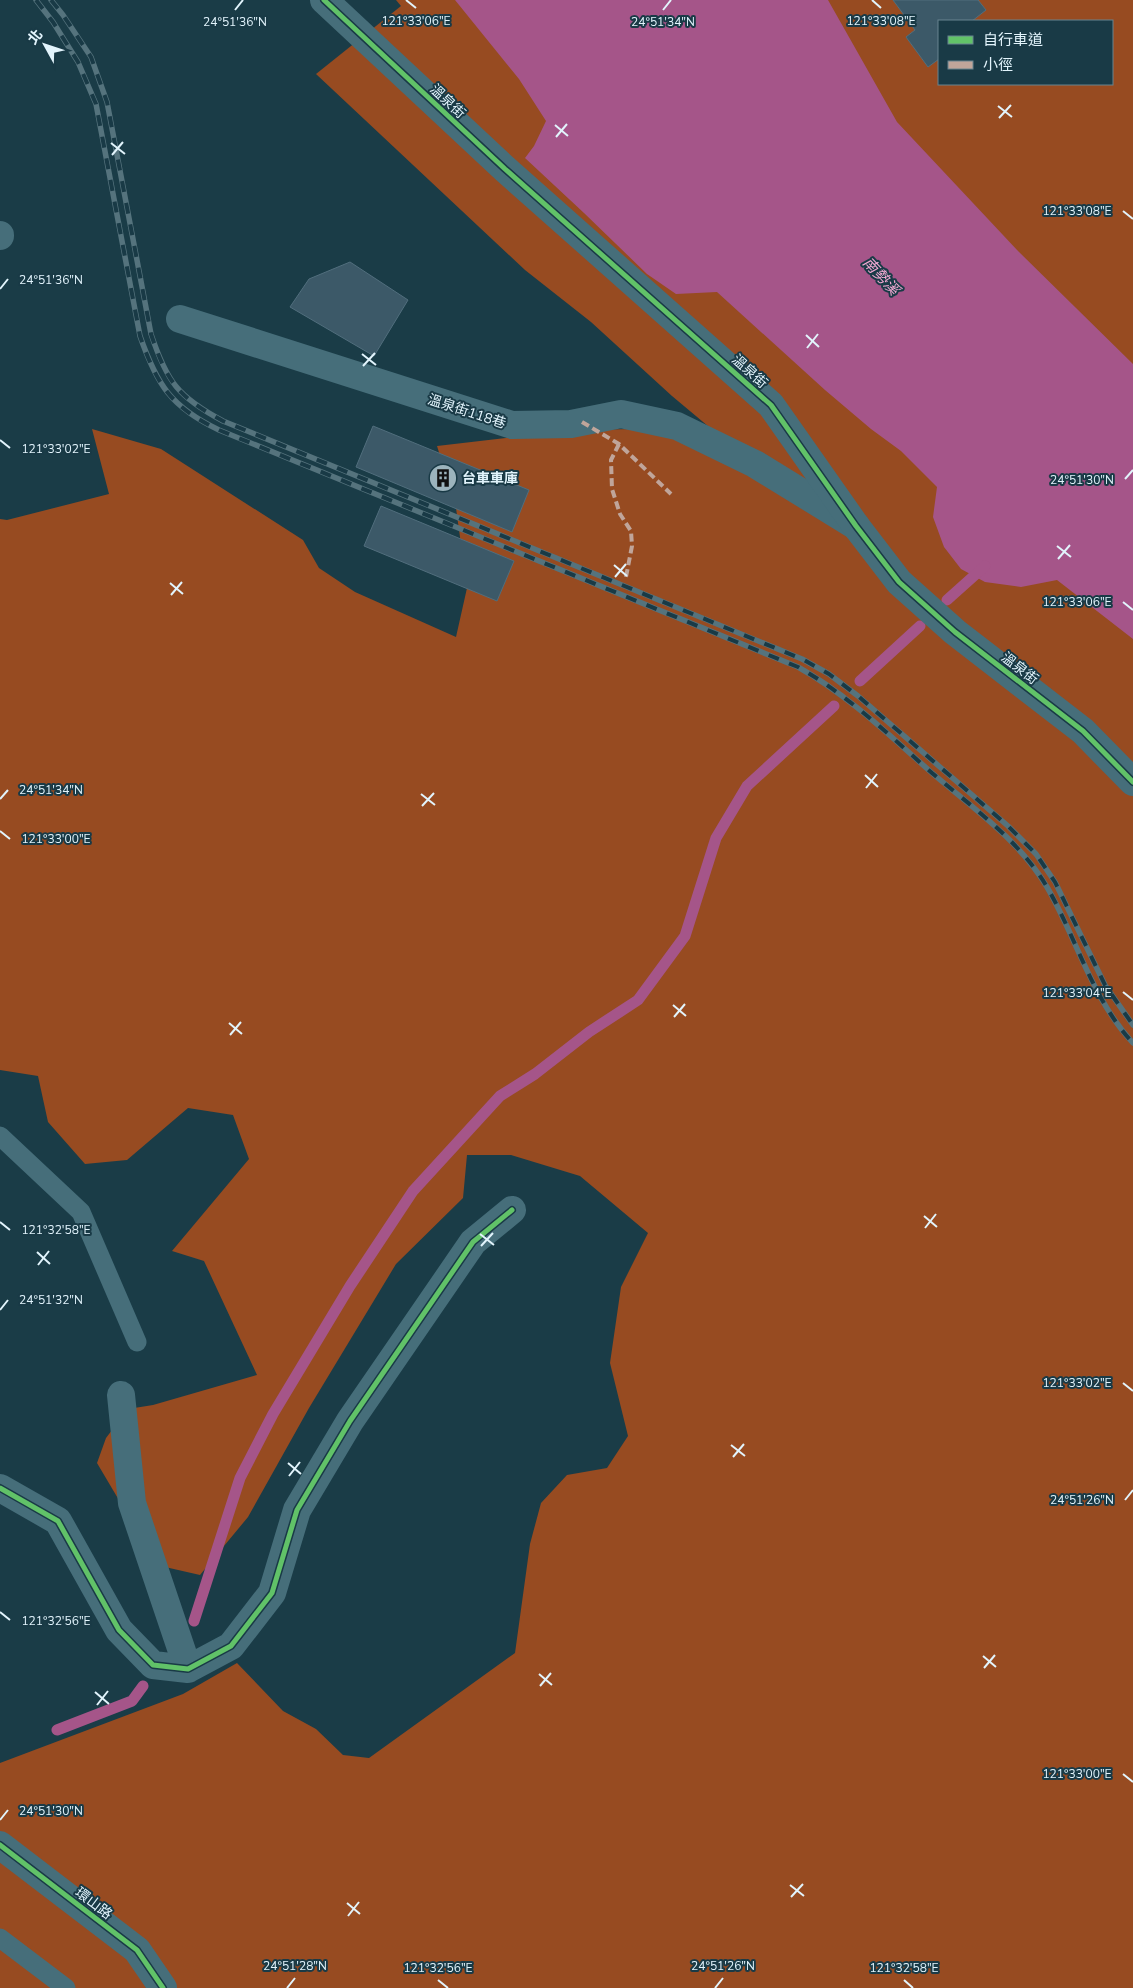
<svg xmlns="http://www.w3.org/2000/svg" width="1133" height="1988" font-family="'Nunito Sans','Noto Sans TC',sans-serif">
  <rect width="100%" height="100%" fill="#1a3c47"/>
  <!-- forest -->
  <path fill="#974b21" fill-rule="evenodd" d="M 396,0 L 1133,0 L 1133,1988 L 0,1988 L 0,1763 L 183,1694 L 237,1663 L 283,1711 L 316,1729 L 343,1755 L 369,1758 L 515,1653 L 530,1544 L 541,1503 L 567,1475 L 607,1468 L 628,1436 L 610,1363 L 621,1287 L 648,1233 L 580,1176 L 511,1155 L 467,1155 L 463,1198 L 396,1264 L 309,1408 L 248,1517 L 200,1575 L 165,1567 L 126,1512 L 97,1463 L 106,1438 L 128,1409 L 153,1405 L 257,1375 L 204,1261 L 172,1251 L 249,1159 L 233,1115 L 188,1108 L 127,1160 L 85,1164 L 48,1122 L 38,1076 L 0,1070 L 0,519 L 7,520 L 109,494 L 92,429 L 161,449 L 303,540 L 319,568 L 355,592 L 456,637 L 467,588 L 456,508 L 437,446 L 574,430 L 635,429 L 727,442 L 672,396 L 591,322 L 525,270 L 316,74 L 401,6 ZM 939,21 L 1112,21 L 1112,84 L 939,84 Z"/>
  <!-- water -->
  <path fill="#a55589" d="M 455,0 L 828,0 L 897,122 L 1018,251 L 1133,364 L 1133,639 L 1057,580 L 1021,587 L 985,582 L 961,569 L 944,547 L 933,517 L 937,487 L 901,451 L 871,429 L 825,390 L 717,292 L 676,294 L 647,274 L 584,213 L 525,158 L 534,146 L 546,121 L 519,79 Z"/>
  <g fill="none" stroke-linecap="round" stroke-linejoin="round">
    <!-- stream -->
    <path stroke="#a55589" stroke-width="11" d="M 947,600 L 985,566
      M 860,681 L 920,626
      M 194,1621 L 240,1478 L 273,1414 L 350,1286 L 413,1191 L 500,1096 L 535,1074 L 589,1032 L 638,1000 L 685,936 L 716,838 L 747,786 L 834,706
      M 57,1730 L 132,1701 L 143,1686"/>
  </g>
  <!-- building -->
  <path fill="#3c5968" stroke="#516e7d" d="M 893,0 L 978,0 L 986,10 L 972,21 L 939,21 L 939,59 L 928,67 L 906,37 L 915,30 Z
    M 350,262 L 408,300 L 374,356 L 290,307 L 309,279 Z
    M 373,426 L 529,490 L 512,532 L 356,467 Z
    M 381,506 L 514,561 L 497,601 L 364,546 Z"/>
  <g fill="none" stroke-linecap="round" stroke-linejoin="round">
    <!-- lane -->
    <path stroke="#466e7a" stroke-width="19" d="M 0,1136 L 81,1212 L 137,1342
      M 0,1938 L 66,1988"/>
    <!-- street -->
    <path stroke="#466e7a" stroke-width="28" d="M 0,235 L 0,236
      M 180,319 L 512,425 L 571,424 L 621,414 L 677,426 L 755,464 L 856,526
      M 121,1395 L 132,1503 L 188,1669
      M 0,1488 L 58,1521 L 119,1630 L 153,1665 L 188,1669 L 231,1646 L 272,1593 L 297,1510 L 350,1421 L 473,1242 L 512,1210"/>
    <!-- secondary -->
    <path stroke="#466e7a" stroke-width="28" d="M 324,0 L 505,169 L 771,405 L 856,526 L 899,582 L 955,632 L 1083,731 L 1133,782
      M 0,1845 L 137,1950 L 163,1988"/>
    <defs>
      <path id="rail" d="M 36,0 L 53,22 L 78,62 L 96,104 L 140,336 C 157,385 171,407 219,430 L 798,667 C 848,695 889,735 932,773 C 972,807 1020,841 1047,887 C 1077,939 1092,999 1133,1043
        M 51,0 L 63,15 L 91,57 L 107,102 L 151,334 C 167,382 178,397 223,421 L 802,659 L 829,674 L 858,696 L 1008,826 L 1036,854 L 1055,882 L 1105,985 L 1133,1025"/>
    </defs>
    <!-- rail casing -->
    <use href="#rail" stroke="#55737d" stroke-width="5.5"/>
    <!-- rail -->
    <use href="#rail" stroke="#193a46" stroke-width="4" stroke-dasharray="11" stroke-linecap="butt"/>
    <!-- quiet -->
    <path stroke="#c0a59a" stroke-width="4" stroke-dasharray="8 4" stroke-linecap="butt" d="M 582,422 L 619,444 L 671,494
      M 619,444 L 611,460 L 612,489 L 620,514 L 631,531 L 632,546 L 626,577"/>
    <defs>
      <path id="cycleway" d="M 324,0 L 505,169 L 771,405 L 856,526 L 899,582 L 955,632 L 1083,731 L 1133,782
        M 0,1488 L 58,1521 L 119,1630 L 153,1665 L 188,1669 L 231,1646 L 272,1593 L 297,1510 L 350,1421 L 473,1242 L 512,1210
        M 0,1845 L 137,1950 L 163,1988"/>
    </defs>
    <!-- cycleway casing -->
    <use href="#cycleway" stroke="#193a46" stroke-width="8"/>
    <!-- cycleway -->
    <use href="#cycleway" stroke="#61c268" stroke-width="5"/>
  </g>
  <!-- ticks -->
  <path fill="none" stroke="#e2f4fc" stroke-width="2" d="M 406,0 L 416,8M 872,0 L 881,8M 235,10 L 243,0M 663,10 L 671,0M 998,106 L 1012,117M 999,118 L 1011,105M 555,125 L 568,136M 556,137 L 567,124M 111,143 L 125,154M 112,155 L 123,142M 1123,211 L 1133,219M 0,289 L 8,279M 806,335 L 819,347M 807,348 L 818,334M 362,354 L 376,365M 363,366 L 375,353M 0,440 L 10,448M 1125,479 L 1133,470M 1057,546 L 1071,557M 1058,559 L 1070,545M 614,565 L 627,576M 615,577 L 626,564M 170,583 L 183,594M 171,595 L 182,582M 1123,602 L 1133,610M 865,775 L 878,787M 866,788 L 877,774M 421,794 L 435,805M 0,799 L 8,790M 422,806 L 434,793M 0,831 L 10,839M 1123,992 L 1133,1000M 673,1005 L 686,1016M 674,1017 L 685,1004M 229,1023 L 242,1034M 230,1035 L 241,1022M 924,1216 L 937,1227M 0,1222 L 10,1230M 925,1228 L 936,1214M 480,1234 L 494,1245M 481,1246 L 493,1233M 37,1252 L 50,1264M 38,1265 L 49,1251M 0,1310 L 8,1300M 1123,1383 L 1133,1391M 731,1445 L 745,1456M 733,1457 L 744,1444M 288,1463 L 301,1474M 289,1476 L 300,1462M 1125,1500 L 1133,1490M 0,1612 L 10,1620M 983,1656 L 996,1667M 984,1668 L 995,1655M 539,1674 L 552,1685M 540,1686 L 551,1673M 95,1692 L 109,1704M 97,1705 L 108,1691M 1123,1774 L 1133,1782M 0,1820 L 8,1810M 790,1885 L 804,1896M 791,1897 L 803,1884M 347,1903 L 360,1914M 348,1916 L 359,1902M 438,1980 L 448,1988M 904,1980 L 913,1988M 287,1988 L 295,1978M 715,1988 L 723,1978"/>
  <!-- icons -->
  <defs>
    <symbol id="building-disc" viewBox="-11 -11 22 22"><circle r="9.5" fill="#9cb4bd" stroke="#193a46"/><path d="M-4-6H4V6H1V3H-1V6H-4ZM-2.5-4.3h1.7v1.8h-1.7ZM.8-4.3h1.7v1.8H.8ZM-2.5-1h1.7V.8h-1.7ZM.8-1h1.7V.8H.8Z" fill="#111"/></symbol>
  </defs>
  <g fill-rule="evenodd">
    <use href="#building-disc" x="427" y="462" width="32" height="32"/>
  </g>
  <g text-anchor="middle" stroke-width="4" stroke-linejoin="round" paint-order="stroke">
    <!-- street labels -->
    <g font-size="14" fill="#e2f4fc" stroke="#193a46">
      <text transform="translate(448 101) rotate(43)" y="5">溫泉街</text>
      <text transform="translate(750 371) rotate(42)" y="5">溫泉街</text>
      <text transform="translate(467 411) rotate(18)" y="5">溫泉街118巷</text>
      <text transform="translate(1020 668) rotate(38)" y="5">溫泉街</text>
      <text transform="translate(94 1903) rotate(37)" y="5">環山路</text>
    </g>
    <!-- poi labels -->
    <g font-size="14" font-weight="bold" fill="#e2f4fc" stroke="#193a46" text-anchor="start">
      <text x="462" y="483">台車車庫</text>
    </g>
    <!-- water labels -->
    <g font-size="15" font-style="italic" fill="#f4aad4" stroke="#193a46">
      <text transform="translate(881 276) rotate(47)" y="5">南勢溪</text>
    </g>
  </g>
  <g font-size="12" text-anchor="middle" fill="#e2f4fc" stroke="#193a46" stroke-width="4" stroke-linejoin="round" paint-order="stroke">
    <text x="416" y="25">121°33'06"E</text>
    <text x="881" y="25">121°33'08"E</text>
    <text x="235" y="26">24°51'36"N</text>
    <text x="663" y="26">24°51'34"N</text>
    <text x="1077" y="215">121°33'08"E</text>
    <text x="51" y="284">24°51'36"N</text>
    <text x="56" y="453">121°33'02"E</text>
    <text x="1082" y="484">24°51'30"N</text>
    <text x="1077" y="606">121°33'06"E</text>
    <text x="51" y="794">24°51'34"N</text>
    <text x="56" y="843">121°33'00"E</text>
    <text x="1077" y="997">121°33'04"E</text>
    <text x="56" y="1234">121°32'58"E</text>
    <text x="51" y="1304">24°51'32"N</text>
    <text x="1077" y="1387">121°33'02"E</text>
    <text x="1082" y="1504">24°51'26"N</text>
    <text x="56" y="1625">121°32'56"E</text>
    <text x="1077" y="1778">121°33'00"E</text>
    <text x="51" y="1815">24°51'30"N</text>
    <text x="295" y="1970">24°51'28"N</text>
    <text x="723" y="1970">24°51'26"N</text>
    <text x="438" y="1972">121°32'56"E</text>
    <text x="904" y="1972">121°32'58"E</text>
  </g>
  <!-- legend -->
  <rect x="938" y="20" width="175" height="65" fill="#193a46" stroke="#69848f"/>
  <rect x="948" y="36" width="25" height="8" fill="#61c268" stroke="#69848f"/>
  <text x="983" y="45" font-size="15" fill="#e2f4fc">自行車道</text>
  <rect x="948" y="61" width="25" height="8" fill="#c0a59a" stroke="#69848f"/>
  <text x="983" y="70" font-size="15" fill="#e2f4fc">小徑</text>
  <!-- north arrow -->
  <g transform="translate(45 45) rotate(310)" stroke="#193a46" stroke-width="4" paint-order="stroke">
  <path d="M0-4L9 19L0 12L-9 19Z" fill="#e2f4fc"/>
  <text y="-8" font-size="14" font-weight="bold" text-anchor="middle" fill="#e2f4fc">北</text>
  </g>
</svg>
